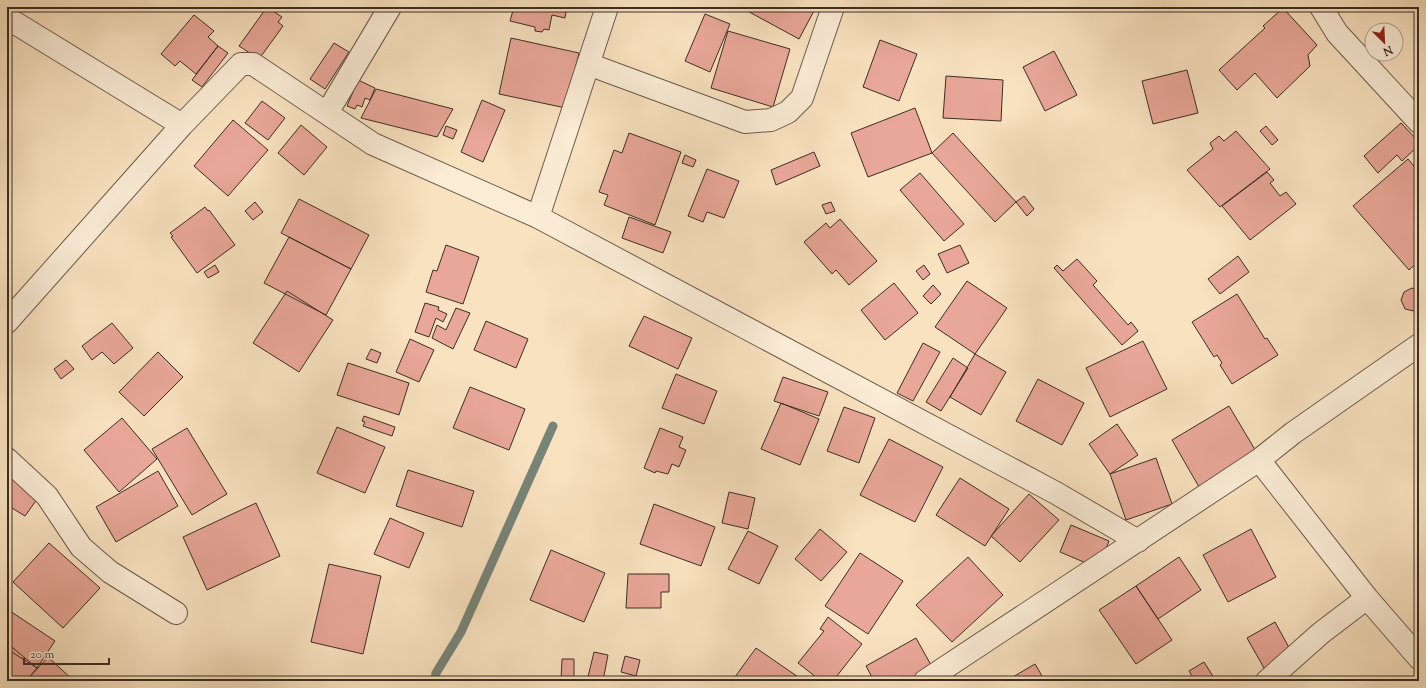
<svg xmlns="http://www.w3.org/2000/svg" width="1426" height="688" font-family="'Sorts Mill Goudy',serif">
  <rect width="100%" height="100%" fill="#f9e2c0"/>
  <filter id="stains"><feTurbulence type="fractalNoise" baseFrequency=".005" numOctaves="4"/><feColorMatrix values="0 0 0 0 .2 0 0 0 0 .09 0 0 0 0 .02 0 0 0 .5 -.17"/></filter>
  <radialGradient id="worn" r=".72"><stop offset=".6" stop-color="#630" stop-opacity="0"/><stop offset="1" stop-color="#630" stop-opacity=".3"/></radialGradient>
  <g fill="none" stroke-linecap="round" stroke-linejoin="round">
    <!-- stream -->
    <path stroke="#778478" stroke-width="9" d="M 435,681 L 436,673 L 461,632 L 553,426"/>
  </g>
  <!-- building -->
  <path fill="#e9a799" stroke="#3c2e24" d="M 267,7 L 282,17 L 278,22 L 283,26 L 259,59 L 239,46 Z
    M 514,7 L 567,7 L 565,18 L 552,15 L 549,30 L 544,29 L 542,32 L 535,31 L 535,27 L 510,21 Z
    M 740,7 L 816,7 L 799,39 Z
    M 1283,8 L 1317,45 L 1308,55 L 1310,66 L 1277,98 L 1255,73 L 1237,90 L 1219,70 L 1265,28 L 1263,26 Z
    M 705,14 L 730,24 L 710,72 L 685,61 Z
    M 194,15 L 214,31 L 208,37 L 218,46 L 196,74 L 180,61 L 175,66 L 161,54 Z
    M 728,31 L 790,49 L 773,107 L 711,88 Z
    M 511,38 L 579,53 L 566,108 L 499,94 Z
    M 880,40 L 917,54 L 899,101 L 863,87 Z
    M 334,43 L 349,52 L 325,89 L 310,79 Z
    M 218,46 L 228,53 L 202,87 L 192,80 Z
    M 1054,51 L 1077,95 L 1045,111 L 1023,67 Z
    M 1187,70 L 1198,113 L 1153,124 L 1142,81 Z
    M 946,76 L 1003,80 L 1001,121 L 943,118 Z
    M 358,80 L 375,88 L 370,100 L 365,98 L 362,107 L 357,105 L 355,109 L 347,106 Z
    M 376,89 L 453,109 L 437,137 L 361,118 Z
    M 482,100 L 505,110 L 483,162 L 461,152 Z
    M 262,101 L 285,118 L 268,140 L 245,123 Z
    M 915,108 L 932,153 L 868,177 L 851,133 Z
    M 233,120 L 268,150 L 228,196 L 194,166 Z
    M 1401,123 L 1419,142 L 1419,145 L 1402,161 L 1397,155 L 1378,173 L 1364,156 Z
    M 301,125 L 327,147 L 304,175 L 278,153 Z
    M 446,126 L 457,130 L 453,139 L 443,135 Z
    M 1266,126 L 1278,140 L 1272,145 L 1260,131 Z
    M 1236,131 L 1270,169 L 1220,207 L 1187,170 L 1213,149 L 1210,143 L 1219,136 L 1224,141 Z
    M 629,133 L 681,152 L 655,225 L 604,205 L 608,195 L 599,192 L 614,150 L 622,153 Z
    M 953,133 L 1016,202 L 995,222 L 932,153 Z
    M 814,152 L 820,166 L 776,185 L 771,170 Z
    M 685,155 L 696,160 L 693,167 L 682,163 Z
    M 1408,159 L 1419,172 L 1419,261 L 1409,270 L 1353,206 Z
    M 707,169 L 739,181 L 724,218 L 707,212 L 703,222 L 688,216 Z
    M 1267,172 L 1274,180 L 1270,183 L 1280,196 L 1286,192 L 1296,204 L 1250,240 L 1222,206 Z
    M 920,173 L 964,224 L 944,241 L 900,190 Z
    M 1024,196 L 1034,209 L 1027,216 L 1016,202 Z
    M 299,199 L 369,235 L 351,269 L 281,233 Z
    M 255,202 L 263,212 L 253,220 L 245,211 Z
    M 831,202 L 835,211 L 826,214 L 822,205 Z
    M 205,207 L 208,211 L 209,210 L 235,245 L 197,273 L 171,237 L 173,236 L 170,233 Z
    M 629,217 L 671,232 L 663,253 L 622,238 Z
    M 840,219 L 877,261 L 849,285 L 836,270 L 832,274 L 804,242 L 826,223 L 830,228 Z
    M 289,237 L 351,269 L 326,315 L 264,283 Z
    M 446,245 L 479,257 L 463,304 L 426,292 L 433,270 L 437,271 Z
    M 960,245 L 969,263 L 947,273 L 938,254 Z
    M 1238,256 L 1249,272 L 1220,294 L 1208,279 Z
    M 1077,259 L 1097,281 L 1093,285 L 1128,325 L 1131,322 L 1138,331 L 1122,345 L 1054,268 L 1057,265 L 1063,271 Z
    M 215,265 L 219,272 L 208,278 L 204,272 Z
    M 924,265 L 930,274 L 923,280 L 916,271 Z
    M 967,281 L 1007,308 L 975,354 L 935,327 Z
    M 894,283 L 918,313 L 885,340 L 861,310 Z
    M 933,285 L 941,294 L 931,304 L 923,296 Z
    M 1412,288 L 1419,291 L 1419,308 L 1414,311 L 1405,309 L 1401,300 L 1404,292 Z
    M 287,291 L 333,320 L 299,372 L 253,343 Z
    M 1237,294 L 1265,339 L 1267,338 L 1278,355 L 1232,384 L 1220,365 L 1222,363 L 1217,355 L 1214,357 L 1192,322 Z
    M 425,303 L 439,307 L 438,310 L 447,314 L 443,322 L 436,318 L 429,337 L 415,332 Z
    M 456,308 L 470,313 L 453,349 L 432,338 L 437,325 L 446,330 Z
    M 644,316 L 692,338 L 678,369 L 629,346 Z
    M 486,321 L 528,339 L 516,368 L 474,350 Z
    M 112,323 L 133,348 L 114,364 L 102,352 L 92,360 L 82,346 Z
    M 410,339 L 434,350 L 419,382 L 396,372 Z
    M 1143,341 L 1167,389 L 1110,417 L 1086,368 Z
    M 923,343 L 940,352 L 913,401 L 897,393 Z
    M 371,349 L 381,353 L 377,363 L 366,359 Z
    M 158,352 L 183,377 L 144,416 L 119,392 Z
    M 975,354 L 1006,372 L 981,415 L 950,397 Z
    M 953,358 L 968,368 L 941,411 L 926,402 Z
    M 66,360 L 74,369 L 61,379 L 54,369 Z
    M 348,363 L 409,383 L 399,415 L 337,395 Z
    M 676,374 L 717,391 L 704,424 L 662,408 Z
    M 783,377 L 828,392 L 819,416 L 774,401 Z
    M 1038,379 L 1084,403 L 1062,445 L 1016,421 Z
    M 470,387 L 525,409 L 509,450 L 453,428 Z
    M 781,403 L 819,419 L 800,465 L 761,449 Z
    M 1229,406 L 1257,453 L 1199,487 L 1172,440 Z
    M 844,407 L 875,418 L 859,463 L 827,451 Z
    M 364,416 L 395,427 L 392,436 L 363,426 L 365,422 L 362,421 Z
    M 122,418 L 157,459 L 119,492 L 84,450 Z
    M 1117,424 L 1138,455 L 1110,474 L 1089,444 Z
    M 337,427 L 385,447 L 365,493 L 317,473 Z
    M 187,428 L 227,494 L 192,515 L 152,449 Z
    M 660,428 L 683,437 L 679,447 L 686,450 L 679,467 L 672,464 L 668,474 L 656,471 L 655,473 L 644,468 Z
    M 889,439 L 943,467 L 915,522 L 860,495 Z
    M 1156,458 L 1172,504 L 1126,520 L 1110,474 Z
    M 408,470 L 474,491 L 462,527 L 396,506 Z
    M 158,471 L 178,506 L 116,542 L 96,507 Z
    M 14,476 L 40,495 L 25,516 L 7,505 L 7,486 Z
    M 960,478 L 1009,509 L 985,546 L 936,515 Z
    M 729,492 L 755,498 L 748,529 L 722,523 Z
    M 1029,494 L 1059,520 L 1020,562 L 991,536 Z
    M 256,503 L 280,556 L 207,590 L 183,537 Z
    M 654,504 L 715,527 L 701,566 L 640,544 Z
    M 390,518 L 424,533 L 409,568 L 374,554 Z
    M 1071,525 L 1109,541 L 1098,568 L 1060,552 Z
    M 820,529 L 847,552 L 821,581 L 795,559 Z
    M 1251,529 L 1276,577 L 1228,602 L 1203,555 Z
    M 748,531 L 778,546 L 759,584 L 728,569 Z
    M 49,543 L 100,588 L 63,628 L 13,582 Z
    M 551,550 L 605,573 L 584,622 L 530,600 Z
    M 860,553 L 903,581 L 868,634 L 825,606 Z
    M 968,557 L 1003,595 L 952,642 L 916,605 Z
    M 1179,557 L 1201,590 L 1158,619 L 1136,586 Z
    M 329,564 L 381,576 L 363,654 L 311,642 Z
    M 628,574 L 669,574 L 669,592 L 661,592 L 661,608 L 626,608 Z
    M 1136,586 L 1172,640 L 1136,664 L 1099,610 Z
    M 7,609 L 55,641 L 37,668 L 7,649 Z
    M 828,617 L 862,644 L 833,681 L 821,681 L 798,663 L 824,631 L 820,629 Z
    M 1275,622 L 1292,653 L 1264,668 L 1247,638 Z
    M 916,638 L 936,674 L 925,681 L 874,681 L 866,666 Z
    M 7,643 L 37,668 L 26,681 L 7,681 Z
    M 756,648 L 804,681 L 732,681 Z
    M 594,652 L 608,655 L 603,681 L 587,681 Z
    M 625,656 L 640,660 L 636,676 L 621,672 Z
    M 48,657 L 74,681 L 26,681 Z
    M 562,659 L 574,659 L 574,681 L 561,681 Z
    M 1204,662 L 1216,681 L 1195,681 L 1189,671 Z
    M 1035,664 L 1045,681 L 1006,681 Z"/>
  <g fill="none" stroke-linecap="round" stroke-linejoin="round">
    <defs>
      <path id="minor" d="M 1321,7 L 1337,33 L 1419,122
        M 7,18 L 182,125
        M 588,64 L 745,122 L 771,120 L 788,112 L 802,98 L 833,7
        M 327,113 L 390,7
        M 538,217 L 607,7
        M 7,322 L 182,125 L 241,64 L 253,64 L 373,144 L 538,217 L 1056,493 L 1138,541
        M 7,459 L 47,496 L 81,547 L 110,572 L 176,613
        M 1259,460 L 1367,598 L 1419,658
        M 925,681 L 1259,460 L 1293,433 L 1419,345
        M 1267,681 L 1321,633 L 1367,598"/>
    </defs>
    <!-- minor casing -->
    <use href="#minor" stroke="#6b5b4b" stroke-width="24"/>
    <!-- minor -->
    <use href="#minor" stroke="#fbecd6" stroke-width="22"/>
  </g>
  <!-- margin -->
  <rect width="1426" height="688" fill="none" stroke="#f9e2c0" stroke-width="24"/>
  <rect x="8" y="8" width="1410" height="672" fill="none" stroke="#3c2e24" stroke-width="2"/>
  <rect x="12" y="12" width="1402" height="664" fill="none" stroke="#3c2e24"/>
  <!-- north arrow -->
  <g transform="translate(1384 42) rotate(156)"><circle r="19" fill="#fbecd6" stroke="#afa08f"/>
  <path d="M0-3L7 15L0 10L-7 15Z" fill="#8f2418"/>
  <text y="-6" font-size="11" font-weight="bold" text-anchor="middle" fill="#3c2e24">N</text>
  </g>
  <!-- scale -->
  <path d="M24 658v6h85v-6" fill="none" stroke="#3c2e24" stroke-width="2"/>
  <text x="30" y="658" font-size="12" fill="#3c2e24" stroke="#fbecd6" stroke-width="3" paint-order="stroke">20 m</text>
  <rect width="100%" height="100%" filter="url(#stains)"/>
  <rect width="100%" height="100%" fill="url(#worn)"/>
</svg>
